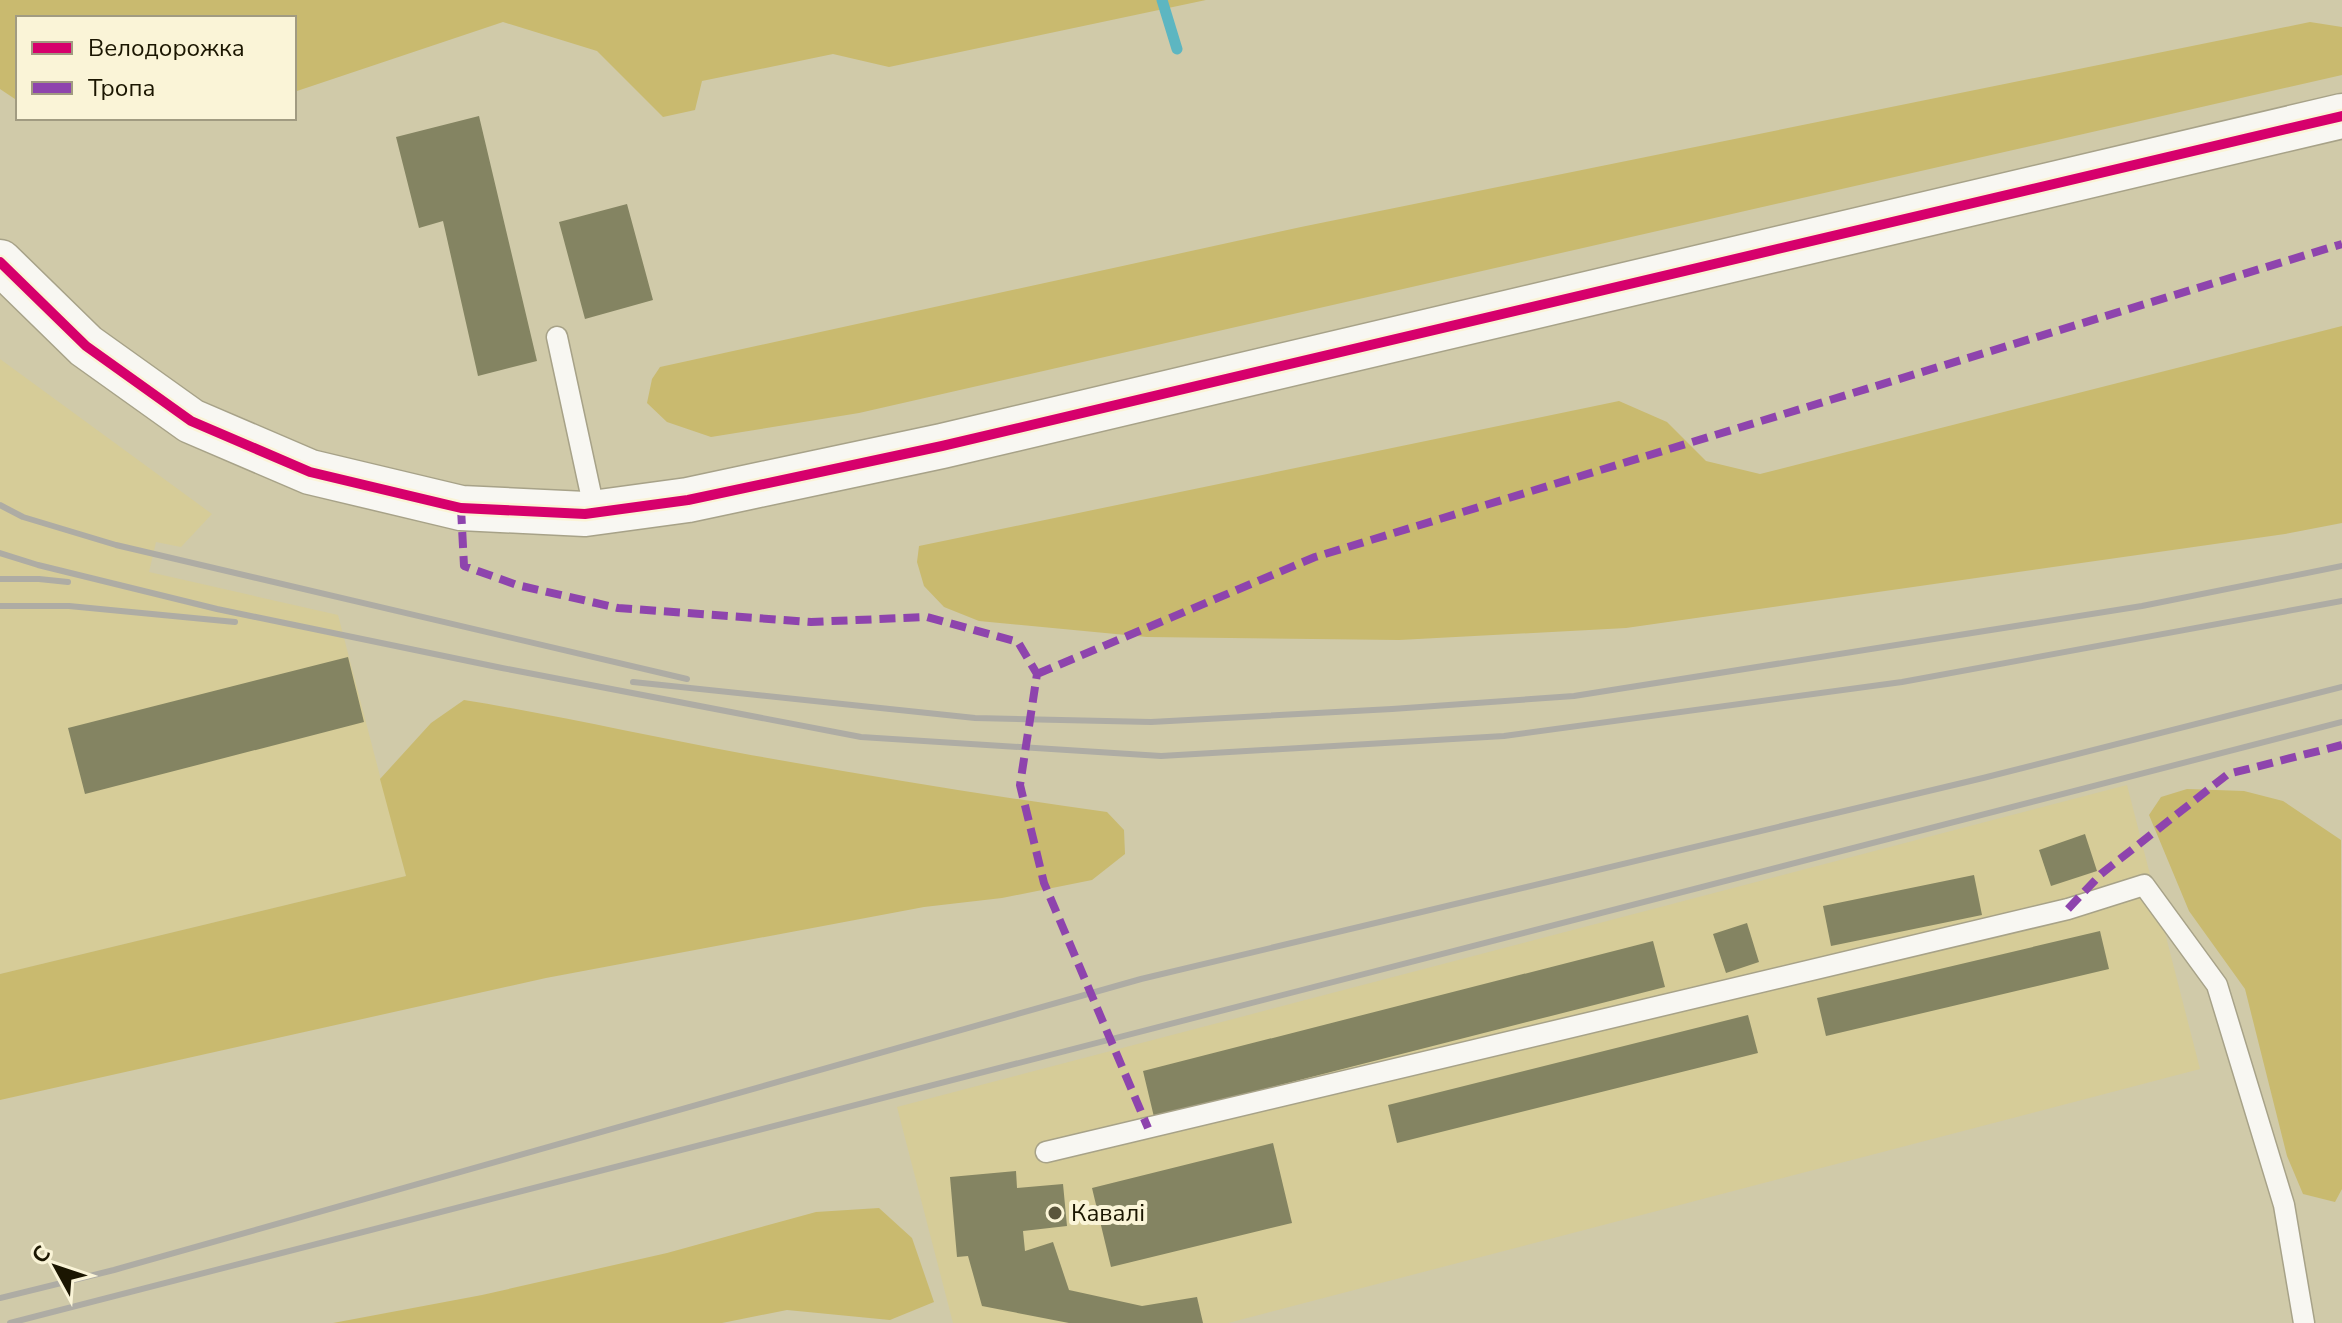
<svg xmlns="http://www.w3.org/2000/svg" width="2342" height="1323" font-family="'Nunito Sans',sans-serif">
  <rect width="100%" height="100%" fill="#d0caa9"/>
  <!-- built -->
  <path fill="#d6cc98" d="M 0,359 L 212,514 L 181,547 L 156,542 L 149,572 L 338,615 L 406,876 L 0,974 Z
    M 2127,785 L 2200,1069 L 1228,1323 L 953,1323 L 897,1107 Z"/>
  <!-- green -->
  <path fill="#c9ba6f" d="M 0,0 L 1206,0 L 889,67 L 833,54 L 702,81 L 695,110 L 663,117 L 597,51 L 503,22 L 294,92 L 294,18 L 18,18 L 18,101 L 0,89 Z
    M 2310,22 L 2342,27 L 2342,75 L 859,413 L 711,437 L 667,422 L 647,403 L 652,379 L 660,367 L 1301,227 Z
    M 2342,326 L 2342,523 L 2285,534 L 1626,628 L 1399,640 L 1147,637 L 979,621 L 944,607 L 924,586 L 917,562 L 919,546 L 1619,401 L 1667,422 L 1706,461 L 1760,474 Z
    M 464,700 C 557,715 648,736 740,753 C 862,775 984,795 1107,812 L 1124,830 L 1125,854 L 1092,880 L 1002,898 L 924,907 L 546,978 L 0,1100 L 0,974 L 406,876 L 380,779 L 431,723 Z
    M 2187,789 L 2244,791 L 2283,801 L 2341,840 L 2342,1189 L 2335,1202 L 2303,1194 L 2287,1156 L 2245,989 L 2189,911 L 2149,815 L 2161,797 Z
    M 879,1208 L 912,1238 L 934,1302 L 890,1320 L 787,1310 L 722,1323 L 333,1323 L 482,1295 L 667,1253 L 816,1212 Z"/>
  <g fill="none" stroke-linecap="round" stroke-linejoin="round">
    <!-- stream -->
    <path stroke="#5db6c1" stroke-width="11" d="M 1162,0 L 1177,49"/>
  </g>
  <!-- building -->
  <path fill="#848462" d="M 479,116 L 537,361 L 478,376 L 443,221 L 419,228 L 396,137 Z
    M 627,204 L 653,300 L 585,319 L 559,222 Z
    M 348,657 L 364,722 L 85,794 L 68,728 Z
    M 2085,834 L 2097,871 L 2051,886 L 2039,850 Z
    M 1974,875 L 1982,915 L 1831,946 L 1823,906 Z
    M 1747,923 L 1759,962 L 1726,973 L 1713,934 Z
    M 2100,931 L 2109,969 L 1826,1036 L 1817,998 Z
    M 1653,941 L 1665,987 L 1154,1117 L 1143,1071 Z
    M 1748,1015 L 1758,1053 L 1397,1143 L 1388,1105 Z
    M 1273,1143 L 1292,1223 L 1111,1267 L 1092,1188 Z
    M 1016,1171 L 1017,1188 L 1063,1184 L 1067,1226 L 1023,1231 L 1025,1251 L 1053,1242 L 1069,1290 L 1142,1306 L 1197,1297 L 1203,1323 L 1069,1323 L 982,1306 L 968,1256 L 957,1257 L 950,1177 Z"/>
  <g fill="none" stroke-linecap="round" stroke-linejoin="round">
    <defs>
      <path id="lane" d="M 557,337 L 595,513
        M 1046,1152 L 2068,909 L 2144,885 L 2217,985 L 2284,1205 L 2304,1323"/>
      <path id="secondary" d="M 0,262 L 86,346 L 191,421 L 310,472 L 461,508 L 585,514 L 688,500 L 942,446 L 2342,116"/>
    </defs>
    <!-- lane casing -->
    <use href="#lane" stroke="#a7a288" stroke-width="23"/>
    <!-- secondary casing -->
    <use href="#secondary" stroke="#a7a288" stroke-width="47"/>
    <!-- lane -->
    <use href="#lane" stroke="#f8f7f2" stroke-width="20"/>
    <!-- secondary -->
    <use href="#secondary" stroke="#f8f7f2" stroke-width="44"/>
    <!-- rail -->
    <path stroke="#aeaca4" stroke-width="6" d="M 0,505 L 23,517 L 116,545 L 687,679
      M 0,553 L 38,565 L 217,609 L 502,668 L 861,737 L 1161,756 L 1504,736 L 1902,682 L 2342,601
      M 0,579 L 39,579 L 68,582
      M 0,606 L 69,606 L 235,622
      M 633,682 L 975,718 L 1151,722 L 1392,709 L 1574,696 L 2142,606 L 2342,566
      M 0,1298 L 114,1270 L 1141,979 L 1983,778 L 2342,687
      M 10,1323 C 788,1127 1563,918 2342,722"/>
    <!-- quiet -->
    <path stroke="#8e44ad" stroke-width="8" stroke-dasharray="16 8" stroke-linecap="butt" d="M 461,508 L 464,566 L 517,585 L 618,608 L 811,622 L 927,617 L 1018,642 L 1037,674 L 1020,785 L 1044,883 L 1148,1128
      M 1037,674 L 1315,557 L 2342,244
      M 2068,909 L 2101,874 L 2228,774 L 2342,745"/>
    <defs>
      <path id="cycleway" d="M 0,262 L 86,346 L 191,421 L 310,472 L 461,508 L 585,514 L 688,500 L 942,446 L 2342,116"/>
    </defs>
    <!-- cycleway casing -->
    <use href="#cycleway" stroke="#faf4d7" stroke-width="15"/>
    <!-- cycleway -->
    <use href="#cycleway" stroke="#d6006c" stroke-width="10"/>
  </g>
  <!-- markers -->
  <circle fill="#5a553c" stroke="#faf4d7" stroke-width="3" cx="1055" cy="1213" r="8"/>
  <g text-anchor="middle" stroke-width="8" stroke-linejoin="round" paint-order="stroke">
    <!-- poi labels -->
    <g font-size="24" fill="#1b1601" stroke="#faf4d7" text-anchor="start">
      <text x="1071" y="1221">Кавалі</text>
    </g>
  </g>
  <!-- legend -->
  <rect x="16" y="16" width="280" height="104" fill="#faf4d7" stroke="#a19b81" stroke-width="2"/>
  <rect x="32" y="42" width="40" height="12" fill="#d6006c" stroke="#a19b81" stroke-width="2"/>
  <text x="88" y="56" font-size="24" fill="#1b1601">Велодорожка</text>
  <rect x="32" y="82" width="40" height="12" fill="#8e44ad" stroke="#a19b81" stroke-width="2"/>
  <text x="88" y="96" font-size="24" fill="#1b1601">Тропа</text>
  <!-- north arrow -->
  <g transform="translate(56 1267) rotate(310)" stroke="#faf4d7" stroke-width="6" paint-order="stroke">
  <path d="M0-6L14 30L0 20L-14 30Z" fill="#1b1601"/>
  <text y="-12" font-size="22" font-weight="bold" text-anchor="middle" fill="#1b1601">С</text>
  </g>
</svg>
